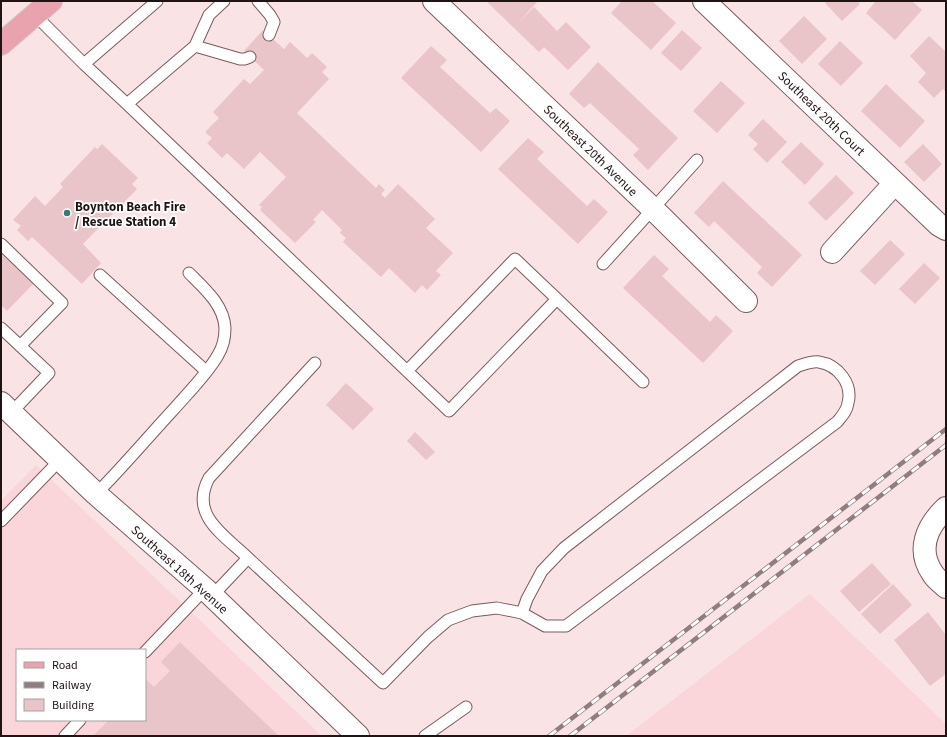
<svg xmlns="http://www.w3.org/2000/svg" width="947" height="737" font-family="'Source Sans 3',sans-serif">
  <rect width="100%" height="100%" fill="#fae3e5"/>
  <!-- built -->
  <path fill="#fad5d9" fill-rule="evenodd" d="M 36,465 L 322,736 L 1,736 L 1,501 ZM 17,650 L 145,650 L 145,720 L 17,720 Z
    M 810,594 L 946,724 L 946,736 L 626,736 Z"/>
  <!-- building -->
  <path fill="#e9c4c8" d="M 486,1 L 538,1 L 517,24 L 534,7 L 557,31 L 566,22 L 591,47 L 568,70 L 544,47 L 539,52 Z
    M 622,1 L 652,1 L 676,23 L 651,50 L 611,13 Z
    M 827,1 L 857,1 L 860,4 L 842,21 L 825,3 Z
    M 876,1 L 912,1 L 922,10 L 895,40 L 866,13 Z
    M 804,16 L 827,39 L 802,64 L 779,41 Z
    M 263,30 L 284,49 L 290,42 L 307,58 L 312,53 L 327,67 L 322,72 L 329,79 L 297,113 L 376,188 L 379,184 L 385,190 L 381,194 L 385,198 L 398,184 L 435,219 L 426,228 L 453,253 L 436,271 L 441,275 L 427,290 L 422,285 L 415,293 L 389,268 L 381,277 L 343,242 L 346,238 L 340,233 L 342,230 L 322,210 L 313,220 L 316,222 L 295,243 L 260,210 L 262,207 L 259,205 L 286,177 L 260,152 L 244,169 L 227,153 L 222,158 L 207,143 L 212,138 L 205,132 L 219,118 L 213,112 L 244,79 L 250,84 L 264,70 L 244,51 Z
    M 682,30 L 702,48 L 681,71 L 661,53 Z
    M 929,36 L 946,52 L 946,92 L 943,89 L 934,98 L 918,82 L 926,73 L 910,56 Z
    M 840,41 L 863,63 L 841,86 L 818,64 Z
    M 431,46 L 447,60 L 440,67 L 490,113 L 496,108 L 510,121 L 481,152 L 401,78 Z
    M 598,62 L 678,138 L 648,170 L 633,155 L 639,149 L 590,103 L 584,108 L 569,94 Z
    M 721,81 L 745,103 L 717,133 L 693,111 Z
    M 886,84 L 925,121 L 900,148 L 861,111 Z
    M 763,119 L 787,142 L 767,163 L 753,149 L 758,144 L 748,135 Z
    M 528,138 L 544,152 L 537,159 L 587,206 L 594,199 L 608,212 L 578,244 L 498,169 Z
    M 801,142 L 824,164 L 805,185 L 781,162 Z
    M 102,144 L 138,178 L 132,184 L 137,189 L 83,244 L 101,263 L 82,284 L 32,237 L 28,241 L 17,230 L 21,226 L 13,220 L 35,196 L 45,206 L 63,187 L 60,184 L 95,147 L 97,149 Z
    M 923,144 L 942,164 L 924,182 L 904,162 Z
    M 836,175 L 854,193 L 826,221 L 808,203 Z
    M 723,181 L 802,255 L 772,287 L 757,273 L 762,267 L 714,221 L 709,227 L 694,213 Z
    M 890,240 L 905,254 L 875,285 L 860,271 Z
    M 1,252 L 34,283 L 7,311 L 1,305 Z
    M 654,255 L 669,269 L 662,276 L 710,322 L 716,315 L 733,331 L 703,363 L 623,288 Z
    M 924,263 L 940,278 L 915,304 L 899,289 Z
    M 346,383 L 374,409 L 353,430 L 326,405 Z
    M 415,432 L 435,452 L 426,460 L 407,441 Z
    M 872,563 L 891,584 L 859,612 L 840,591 Z
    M 893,584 L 912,605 L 880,634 L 861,614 Z
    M 928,612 L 946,635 L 946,674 L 930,686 L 894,640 Z
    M 180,642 L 184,646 L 279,736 L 93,736 L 109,720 L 145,720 L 145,682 L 147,680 L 154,687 L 170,671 L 161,662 Z"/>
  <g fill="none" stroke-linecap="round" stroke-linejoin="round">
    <defs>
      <path id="lane" d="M 258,1 L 270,15 L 274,22 L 269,35
        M 35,15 L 84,64 L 127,104 L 195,46 L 240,59 L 245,59 L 250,57
        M 195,46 L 209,15 L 224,1
        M 84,64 L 157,1
        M 127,104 L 449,411 L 557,299 L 643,382
        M 1,244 L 62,303 L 20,346
        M 603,264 L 697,160
        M 100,275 L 206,371
        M 1,328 L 49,373 L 11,413
        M 407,371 L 515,259 L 557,299
        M 96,494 C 123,467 148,437 174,409 C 188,393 208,373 218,355 C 223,347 225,338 225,328 C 224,305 204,288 189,273
        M 1,521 L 60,460
        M 248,558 C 224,535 189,515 209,478 L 315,363
        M 212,596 L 248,558 L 383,683 L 428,637 L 448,620 L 472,611 L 497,608 L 522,613 L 545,626 L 566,626 L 837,422 C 842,416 847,411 848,403 C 853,384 838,365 819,362 C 812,361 805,364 798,366 L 564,548 L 542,571 L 527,599 L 522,613
        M 145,652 L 205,589
        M 65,736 L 80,720
        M 425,736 L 466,707"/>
      <path id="street" d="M 434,1 L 653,209 L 746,301
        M 704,1 L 939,225 L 946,229
        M 832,252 L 895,183
        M 1,403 L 96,494 L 205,589 L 358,736
        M 946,508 C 927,526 916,550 933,574 C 936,579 942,583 946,587"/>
      <path id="primary" d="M 1,44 L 51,1"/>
    </defs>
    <!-- lane casing -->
    <use href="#lane" stroke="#7a5b5e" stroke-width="13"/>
    <!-- street casing -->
    <use href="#street" stroke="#7a5b5e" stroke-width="24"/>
    <!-- primary casing -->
    <use href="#primary" stroke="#cecbcb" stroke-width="24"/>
    <!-- lane -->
    <use href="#lane" stroke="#fff" stroke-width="11"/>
    <!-- street -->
    <use href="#street" stroke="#fff" stroke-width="22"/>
    <!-- primary -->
    <use href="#primary" stroke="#e8a3af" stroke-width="22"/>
    <defs>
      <path id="rail" d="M 549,736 L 946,429
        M 570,736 L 946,445"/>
    </defs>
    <!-- rail casing -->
    <use href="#rail" stroke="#8f7d7f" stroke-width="4.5"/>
    <!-- rail -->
    <use href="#rail" stroke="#fff" stroke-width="3" stroke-dasharray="9" stroke-linecap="butt"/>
  </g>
  <!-- markers -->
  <circle fill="#337c78" stroke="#fff" stroke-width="1.5" cx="67" cy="213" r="4"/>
  <g text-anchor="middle" stroke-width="3.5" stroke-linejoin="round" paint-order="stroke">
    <!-- street labels -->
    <g font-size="13" fill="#201314" stroke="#fff">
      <text transform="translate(822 113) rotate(44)" y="5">Southeast 20th Court</text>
      <text transform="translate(591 150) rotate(44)" y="5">Southeast 20th Avenue</text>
      <text transform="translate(180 569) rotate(42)" y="5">Southeast 18th Avenue</text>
    </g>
    <!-- poi labels -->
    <g font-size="13" font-weight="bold" fill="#201314" stroke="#fff" text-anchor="start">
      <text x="75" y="211">Boynton Beach Fire<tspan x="75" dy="15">/ Rescue Station 4</tspan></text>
    </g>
  </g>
  <!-- border -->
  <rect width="947" height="737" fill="none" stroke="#201314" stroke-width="4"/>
  <!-- legend -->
  <rect x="16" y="649" width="130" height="72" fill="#ffffff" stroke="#a6a1a1"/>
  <rect x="24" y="662" width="20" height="6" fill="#e8a3af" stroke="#a6a1a1"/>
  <text x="52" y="669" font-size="12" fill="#201314">Road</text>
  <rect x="24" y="682" width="20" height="6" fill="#8f7d7f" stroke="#a6a1a1"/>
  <text x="52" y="689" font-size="12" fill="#201314">Railway</text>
  <rect x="24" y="699" width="20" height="12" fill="#e9c4c8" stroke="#a6a1a1"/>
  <text x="52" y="709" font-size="12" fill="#201314">Building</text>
</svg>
